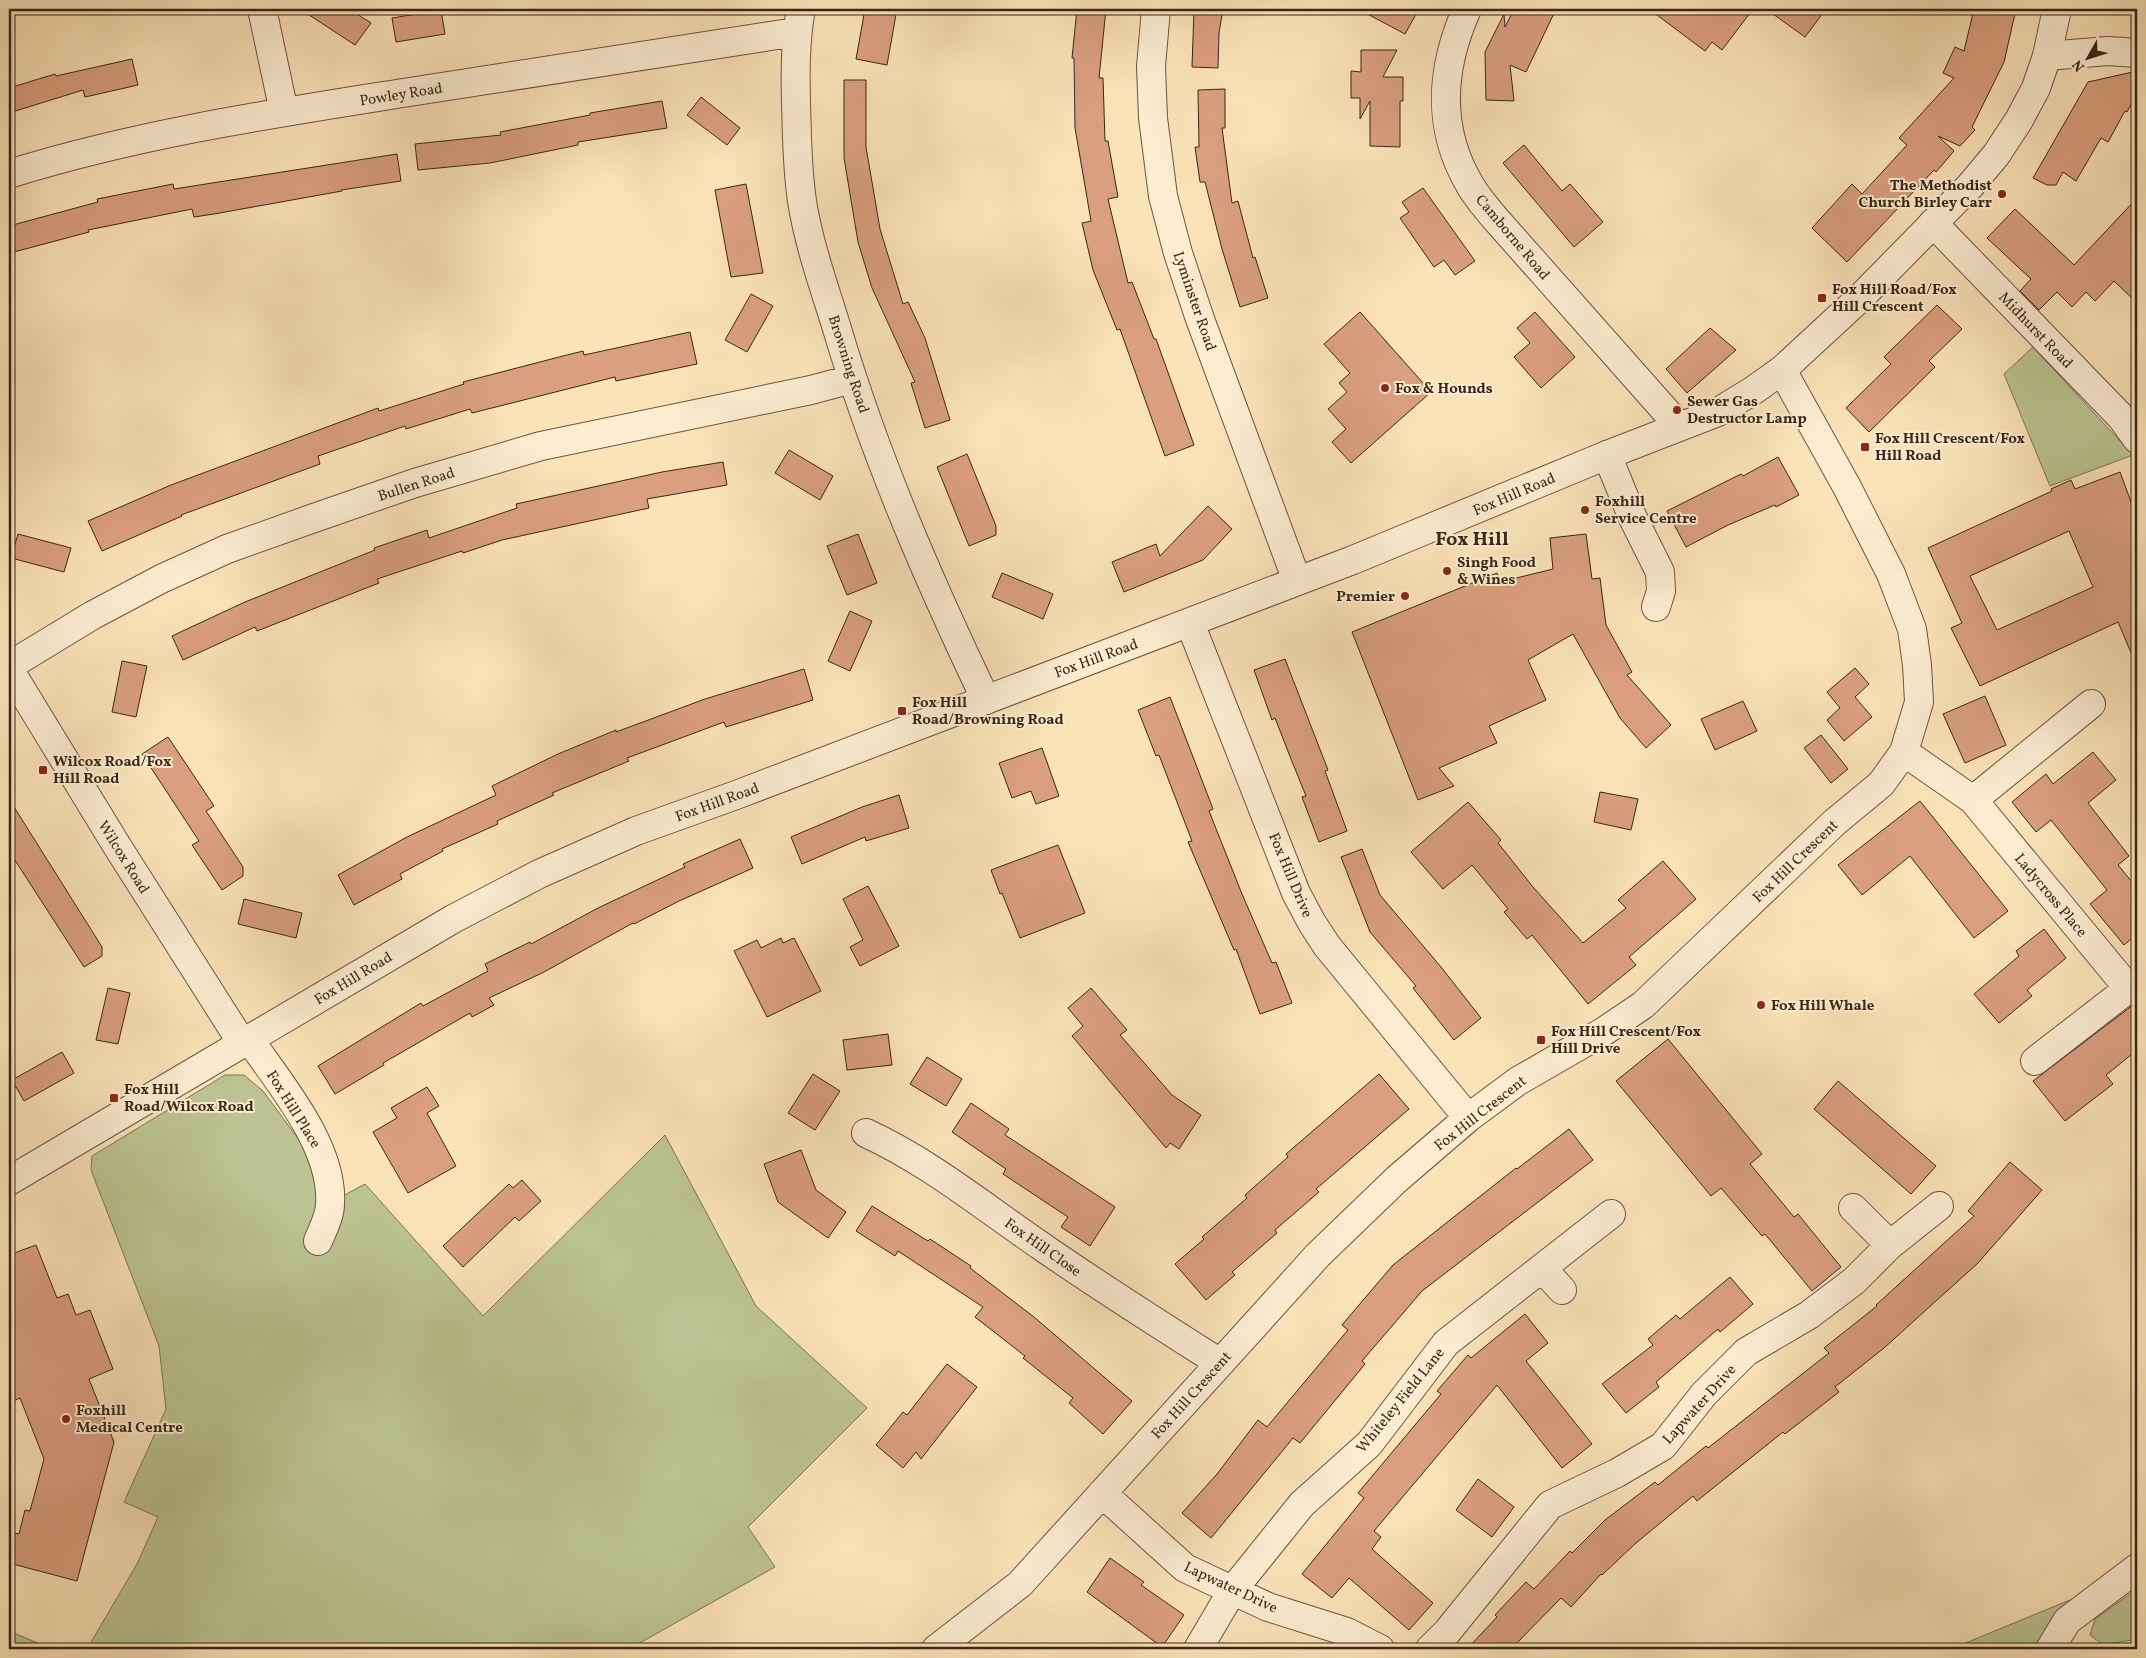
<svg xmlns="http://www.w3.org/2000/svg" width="2146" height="1658" font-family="Vollkorn,serif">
  <rect width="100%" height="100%" fill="#fbe3b8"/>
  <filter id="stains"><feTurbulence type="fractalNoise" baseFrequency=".004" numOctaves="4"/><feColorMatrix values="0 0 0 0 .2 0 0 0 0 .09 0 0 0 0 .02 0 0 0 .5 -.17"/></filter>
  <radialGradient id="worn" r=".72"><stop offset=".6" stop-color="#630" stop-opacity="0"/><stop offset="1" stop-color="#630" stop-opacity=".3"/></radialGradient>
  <!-- green -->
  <path fill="#bbc492" stroke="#7a7655" d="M 2033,347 L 2133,455 L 2050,486 L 2004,374 Z
    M 225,1075 L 244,1075 L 263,1091 L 341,1197 L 365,1184 L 483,1316 L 665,1135 L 756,1306 L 867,1408 L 748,1527 L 775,1567 L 629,1649 L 87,1649 L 137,1564 L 158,1517 L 124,1502 L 166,1409 L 159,1346 L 91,1170 L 92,1156 Z
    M 2137,1589 L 2137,1639 L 2103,1645 L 2090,1635 L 2095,1619 Z
    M 2070,1600 L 2031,1649 L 1951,1649 Z
    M 9,1631 L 52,1649 L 9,1649 Z"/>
  <!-- building -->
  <path fill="#da9f7f" stroke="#382718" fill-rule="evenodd" d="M 300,9 L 349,9 L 371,23 L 355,45 Z
    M 865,9 L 897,9 L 887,65 L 856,59 Z
    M 1077,9 L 1106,9 L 1099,78 L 1103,78 L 1105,141 L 1108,141 L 1118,197 L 1108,199 L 1128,283 L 1132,282 L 1154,339 L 1156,339 L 1194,445 L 1165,456 L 1120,329 L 1117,330 L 1093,270 L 1082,223 L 1091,221 L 1075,128 L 1074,58 L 1072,58 Z
    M 1194,9 L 1223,9 L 1219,33 L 1218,68 L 1192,67 Z
    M 1358,9 L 1419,9 L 1405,34 Z
    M 1514,9 L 1556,9 L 1526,72 L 1510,65 L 1514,101 L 1486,100 L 1485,52 L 1504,14 L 1505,27 Z
    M 1649,9 L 1753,9 L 1722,50 L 1712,42 L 1705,51 Z
    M 1766,9 L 1826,9 L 1805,37 Z
    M 1974,9 L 2016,9 L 2004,62 L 1972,127 L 1975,130 L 1960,146 L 1938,136 L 1954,151 L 1936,172 L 1934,170 L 1847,262 L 1812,228 L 1852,184 L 1862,194 L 1907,145 L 1899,138 L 1954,78 L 1943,73 L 1955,47 L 1964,51 Z
    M 441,10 L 445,34 L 396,42 L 392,18 Z
    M 1361,50 L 1397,50 L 1383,77 L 1403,77 L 1403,101 L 1400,101 L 1400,147 L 1370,146 L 1370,101 L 1360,119 L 1360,98 L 1351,98 L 1351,71 L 1361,72 Z
    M 132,59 L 138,85 L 85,97 L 83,90 L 9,113 L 9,88 L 55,74 L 56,76 Z
    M 2137,71 L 2137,92 L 2127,112 L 2125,111 L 2108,142 L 2101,138 L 2076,181 L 2063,172 L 2056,185 L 2047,185 L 2033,178 L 2088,82 Z
    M 844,80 L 866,80 L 866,147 L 880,229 L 903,304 L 908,302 L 925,338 L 950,420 L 925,428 L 911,383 L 915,382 L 872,288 L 858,242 L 844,158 Z
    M 1225,89 L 1225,128 L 1222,128 L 1232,203 L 1238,201 L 1253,258 L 1255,257 L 1268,298 L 1240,307 L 1222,249 L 1205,182 L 1200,182 L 1195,147 L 1199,147 L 1198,90 Z
    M 701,97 L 740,128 L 727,145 L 687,115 Z
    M 662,101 L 667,128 L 578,142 L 578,145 L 490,163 L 418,170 L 415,144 L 501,135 L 500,132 L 590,115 L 590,113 Z
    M 1524,145 L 1562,191 L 1570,184 L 1603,222 L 1574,247 L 1503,163 Z
    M 397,154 L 401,181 L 341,190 L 342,191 L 214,214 L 194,217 L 192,209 L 88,230 L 89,232 L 14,252 L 9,232 L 9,226 L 98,202 L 97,199 L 173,184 L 174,189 Z
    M 746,184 L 763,273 L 731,277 L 715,190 Z
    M 1423,188 L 1475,261 L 1455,275 L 1444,260 L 1434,267 L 1400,218 L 1409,212 L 1402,202 Z
    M 2137,198 L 2137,303 L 2114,281 L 2095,301 L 2086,292 L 2072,307 L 2057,292 L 2039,310 L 2020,291 L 2031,279 L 1987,238 L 2015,209 L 2074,265 Z
    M 751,294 L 773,306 L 747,352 L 725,340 Z
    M 1937,305 L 1962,329 L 1929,361 L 1935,367 L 1869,432 L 1846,408 L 1891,364 L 1884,357 Z
    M 1360,312 L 1431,392 L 1351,463 L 1332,442 L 1346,429 L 1328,409 L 1347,392 L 1339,383 L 1350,373 L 1324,344 Z
    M 1535,312 L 1575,357 L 1541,388 L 1514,357 L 1530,343 L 1517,328 Z
    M 1710,328 L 1736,350 L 1687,393 L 1666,369 Z
    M 690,332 L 697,364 L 616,381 L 615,377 L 472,413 L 470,409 L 406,429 L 405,426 L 318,456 L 320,464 L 181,515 L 182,516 L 102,551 L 88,521 L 171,485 L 378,408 L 379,411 L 464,384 L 463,382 L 563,356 L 583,351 L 584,355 Z
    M 789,450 L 833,476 L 820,500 L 775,473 Z
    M 967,454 L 996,526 L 996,535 L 969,546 L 937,467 Z
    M 1778,457 L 1799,495 L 1776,507 L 1775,505 L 1728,525 L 1686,547 L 1667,511 L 1741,474 L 1743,476 Z
    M 723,462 L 727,485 L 647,499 L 649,508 L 502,540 L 463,553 L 462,551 L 377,579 L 379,583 L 257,631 L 255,627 L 183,660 L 172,636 L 245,602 L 375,550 L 374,548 L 427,530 L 429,538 L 517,508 L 516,504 L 662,472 Z
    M 2120,472 L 2137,518 L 2137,667 L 2118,622 L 1980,686 L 1951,628 L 1962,623 L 1928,548 L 2052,491 L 2051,489 L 2071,480 L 2075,489 ZM 2069,531 L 2093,587 L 1997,630 L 1970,576 Z
    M 1208,506 L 1232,529 L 1203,560 L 1124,592 L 1112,562 L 1156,544 L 1160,556 Z
    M 18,534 L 71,548 L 64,572 L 11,558 Z
    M 858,534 L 877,583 L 847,595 L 827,546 Z
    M 1586,534 L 1592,579 L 1600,578 L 1606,625 L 1632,672 L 1627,675 L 1671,725 L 1646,748 L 1620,718 L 1573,634 L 1528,660 L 1546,700 L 1489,726 L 1497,743 L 1439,768 L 1454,786 L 1418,800 L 1352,632 L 1497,573 L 1500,582 L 1553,569 L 1550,538 Z
    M 1002,573 L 1053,594 L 1043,619 L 992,597 Z
    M 850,611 L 872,621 L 850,671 L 828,661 Z
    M 1285,659 L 1328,770 L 1325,771 L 1347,831 L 1319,842 L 1302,797 L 1306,796 L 1291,759 L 1275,718 L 1272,720 L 1254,670 Z
    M 122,661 L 147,666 L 136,717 L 112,712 Z
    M 1855,668 L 1869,684 L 1855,697 L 1872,717 L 1844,741 L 1827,720 L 1840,708 L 1827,692 Z
    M 804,669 L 813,700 L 726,727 L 724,722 L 627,758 L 629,761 L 552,793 L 554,795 L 497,821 L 498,824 L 442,849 L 443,851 L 400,874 L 402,879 L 354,905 L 338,875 L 407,837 L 496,795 L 492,786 L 558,754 L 616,730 L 616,732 L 705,699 Z
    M 1985,696 L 2006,745 L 1965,763 L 1943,714 Z
    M 1170,697 L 1213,809 L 1209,811 L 1242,894 L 1272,963 L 1276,962 L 1292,1003 L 1260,1014 L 1236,949 L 1234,950 L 1188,842 L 1192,841 L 1159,755 L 1156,756 L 1138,710 Z
    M 1743,701 L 1757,731 L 1715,750 L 1701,719 Z
    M 1821,735 L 1848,769 L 1831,783 L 1804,748 Z
    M 168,737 L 214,806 L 206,811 L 243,867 L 243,876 L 222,890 L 192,845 L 199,841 L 142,754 Z
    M 1042,748 L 1059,796 L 1036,804 L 1031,791 L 1012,798 L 999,763 Z
    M 2093,752 L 2116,780 L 2088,803 L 2129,856 L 2118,865 L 2137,888 L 2137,934 L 2124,945 L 2090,904 L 2107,890 L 2051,820 L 2036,832 L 2012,802 L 2046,774 L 2053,784 Z
    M 1600,792 L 1638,799 L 1631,830 L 1594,822 Z
    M 899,795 L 909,828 L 866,841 L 865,837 L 802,864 L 791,837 L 862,807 Z
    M 9,799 L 102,947 L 102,956 L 84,967 L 9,851 Z
    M 1920,801 L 2008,911 L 1974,938 L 1910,856 L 1862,895 L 1838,865 Z
    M 1468,802 L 1501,840 L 1498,843 L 1533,887 L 1583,943 L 1626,908 L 1618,900 L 1663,861 L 1696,899 L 1629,957 L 1636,965 L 1588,1004 L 1532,935 L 1527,939 L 1504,912 L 1508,909 L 1472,865 L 1443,889 L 1411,852 Z
    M 740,839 L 753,868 L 679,901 L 634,924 L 633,923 L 544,972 L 489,998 L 494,1005 L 472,1017 L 470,1013 L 383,1063 L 384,1065 L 335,1094 L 318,1066 L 421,1003 L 423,1006 L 488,971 L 485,964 L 530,942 L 531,944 L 598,908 L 685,867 L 683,864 Z
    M 1058,845 L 1085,913 L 1020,938 L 1002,893 L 1000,894 L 991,870 Z
    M 1362,849 L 1380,895 L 1441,967 L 1481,1018 L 1454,1040 L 1413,988 L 1416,986 L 1370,932 L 1341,857 Z
    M 868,886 L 899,946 L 860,966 L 850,947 L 863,940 L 843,899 Z
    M 244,899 L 302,913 L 296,938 L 238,924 Z
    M 2044,929 L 2066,958 L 2027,990 L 2032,996 L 1999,1023 L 1974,994 L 2019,956 L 2016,951 Z
    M 781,938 L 783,943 L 794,938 L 821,991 L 767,1017 L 734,951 L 757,940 L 761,948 Z
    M 108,988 L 130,993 L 118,1044 L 96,1040 Z
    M 1091,988 L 1127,1030 L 1120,1035 L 1172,1095 L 1201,1115 L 1179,1149 L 1170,1143 L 1166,1148 L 1072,1036 L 1083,1026 L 1068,1008 Z
    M 2137,1002 L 2137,1050 L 2106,1075 L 2113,1084 L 2065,1121 L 2033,1081 Z
    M 888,1034 L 892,1065 L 847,1070 L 843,1040 Z
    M 1668,1039 L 1762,1154 L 1750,1164 L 1794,1217 L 1798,1214 L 1841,1267 L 1812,1291 L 1765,1234 L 1762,1236 L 1721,1188 L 1711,1196 L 1616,1081 Z
    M 62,1052 L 74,1073 L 24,1101 L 12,1080 Z
    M 927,1057 L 962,1079 L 946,1106 L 910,1084 Z
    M 813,1074 L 840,1091 L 815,1130 L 788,1113 Z
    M 1379,1074 L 1409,1109 L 1316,1189 L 1319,1192 L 1275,1230 L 1277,1233 L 1232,1272 L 1235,1275 L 1206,1300 L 1175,1264 L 1204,1239 L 1202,1237 L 1247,1198 L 1245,1195 L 1288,1157 L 1286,1154 Z
    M 1838,1081 L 1936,1166 L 1911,1194 L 1814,1109 Z
    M 427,1087 L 439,1106 L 427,1113 L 456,1166 L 408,1193 L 373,1132 L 397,1118 L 391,1108 Z
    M 971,1103 L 1009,1129 L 1005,1135 L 1115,1207 L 1090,1246 L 1061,1227 L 1068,1217 L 1003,1174 L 1006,1169 L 952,1132 Z
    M 1569,1129 L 1593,1160 L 1422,1291 L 1362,1361 L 1365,1364 L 1300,1443 L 1293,1438 L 1211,1538 L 1182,1513 L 1217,1474 L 1258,1420 L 1267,1427 L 1348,1330 L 1342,1325 L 1393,1265 L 1516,1168 L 1517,1169 Z
    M 801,1150 L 816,1190 L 846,1212 L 828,1238 L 778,1202 L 764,1164 Z
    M 2010,1162 L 2042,1190 L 1978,1263 L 1884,1348 L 1835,1387 L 1839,1392 L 1785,1434 L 1783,1432 L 1697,1501 L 1693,1496 L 1636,1543 L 1602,1575 L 1601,1574 L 1571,1607 L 1561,1598 L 1511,1649 L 1467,1649 L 1497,1617 L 1495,1615 L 1526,1582 L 1534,1589 L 1570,1551 L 1572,1553 L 1605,1520 L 1655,1482 L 1658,1485 L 1706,1446 L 1708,1448 L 1829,1353 L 1824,1348 L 1877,1306 L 1876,1305 L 1974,1216 L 1968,1211 Z
    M 522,1180 L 541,1201 L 519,1221 L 515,1217 L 463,1267 L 443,1246 L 509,1184 L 513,1188 Z
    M 872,1206 L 928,1241 L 930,1239 L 971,1266 L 970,1268 L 1034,1317 L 1132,1401 L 1103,1434 L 1069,1403 L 1073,1398 L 1023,1358 L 1025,1356 L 975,1317 L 983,1307 L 898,1251 L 895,1256 L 856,1231 Z
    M 36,1245 L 57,1298 L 68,1294 L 76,1315 L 90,1310 L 113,1369 L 89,1379 L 114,1442 L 77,1581 L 9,1563 L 9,1553 L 14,1533 L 19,1534 L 25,1510 L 30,1511 L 44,1459 L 20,1398 L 9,1403 L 9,1255 Z
    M 1730,1277 L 1753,1304 L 1720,1332 L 1718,1329 L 1656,1382 L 1659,1387 L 1626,1413 L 1602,1384 L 1653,1345 L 1648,1339 L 1676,1315 L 1680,1319 Z
    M 1525,1314 L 1548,1343 L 1526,1361 L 1592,1444 L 1562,1468 L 1497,1385 L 1374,1531 L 1381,1537 L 1372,1549 L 1433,1603 L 1409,1630 L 1349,1578 L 1332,1598 L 1302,1574 L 1364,1498 L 1358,1493 L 1441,1394 L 1437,1391 L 1468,1355 L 1471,1358 Z
    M 947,1364 L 977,1387 L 921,1459 L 916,1452 L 903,1468 L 876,1445 L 903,1412 L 907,1415 Z
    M 1478,1479 L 1514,1507 L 1492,1537 L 1456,1510 Z
    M 1110,1558 L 1144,1582 L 1141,1585 L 1184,1615 L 1162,1647 L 1087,1592 Z"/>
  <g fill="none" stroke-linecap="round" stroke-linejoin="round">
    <defs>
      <path id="minor" d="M 262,9 L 284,112
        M 801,9 C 795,40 795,71 796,103 C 797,136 797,168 802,201 C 809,246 825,289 838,332 C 876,459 929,581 986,700
        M 1156,9 L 1151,66 L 1153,118 L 1163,196 L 1178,253 L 1200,319 L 1297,581
        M 1467,9 C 1441,67 1436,128 1470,185 C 1476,196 1485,206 1493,216 L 1679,426
        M 2047,56 L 2108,51 L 2137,53
        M 9,174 C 137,134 270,114 403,93 C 534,73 665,53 796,32
        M 1933,223 L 2121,417 L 2137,439
        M 1607,455 L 1632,516 L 1660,572 L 1661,591 L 1656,607
        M 1190,623 L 1296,893 L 1312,923 L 1327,946 L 1468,1118
        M 9,666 L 93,615 L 161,579 L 227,549 L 314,518 L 415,483 L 541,446 L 811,390 L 852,379
        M 9,669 L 117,846 L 242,1043
        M 1904,752 L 1973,800 L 2129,989
        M 1973,800 L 2091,704
        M 249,1039 C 280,1084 334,1147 330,1204 C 330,1216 323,1229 318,1241
        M 2035,1061 L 2137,982
        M 866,1133 C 929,1162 984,1207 1041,1246 C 1100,1287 1160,1325 1220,1363
        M 1853,1208 L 1890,1245
        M 1542,1268 L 1562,1290
        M 1102,1493 L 1185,1568 L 1268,1607 L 1347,1632 L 1380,1649
        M 936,1649 L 1020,1584 L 1318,1255 L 1397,1179 L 1468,1118 L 1518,1081 L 1603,1032 L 1643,1005 L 1835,822 L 1881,784 L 1904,752 L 1919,702 L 1917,665 L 1912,629 L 1891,574 L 1847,487 L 1782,370
        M 1198,1649 L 1232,1591 L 1302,1504 L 1369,1444 L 1446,1343 L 1611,1214
        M 1430,1649 L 1447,1632 L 1550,1505 L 1617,1473 L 1663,1446 L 1704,1394 L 1746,1352 L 1809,1315 L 1854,1281 L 1890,1245 L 1939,1206
        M 2050,1649 L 2067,1621 L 2137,1568"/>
      <path id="tertiary" d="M 9,1181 L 453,919 L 539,874 L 636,831 L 736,795 L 1353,560 L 1607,455 L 1718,412 L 1754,390 L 1782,370 L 1860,298 L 1970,186 L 1996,155 L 2019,120 L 2036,88 L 2047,56 L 2057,9"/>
    </defs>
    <!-- minor casing -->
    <use href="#minor" stroke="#695640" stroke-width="30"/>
    <!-- tertiary casing -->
    <use href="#tertiary" stroke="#695640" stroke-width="30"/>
    <!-- minor -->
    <use href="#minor" stroke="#fcedd1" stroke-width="28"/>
    <!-- tertiary -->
    <use href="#tertiary" stroke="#fcedd1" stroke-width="28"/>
  </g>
  <!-- markers -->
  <g fill="#8f2418" stroke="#fcedd1" stroke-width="2">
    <circle cx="2002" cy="194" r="5"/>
    <rect x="1817" y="293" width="10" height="10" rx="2.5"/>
    <circle cx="1385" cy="388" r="5"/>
    <circle cx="1677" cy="410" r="5"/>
    <rect x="1860" y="442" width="10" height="10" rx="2.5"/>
    <circle cx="1585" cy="510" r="5"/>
    <circle cx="1447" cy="571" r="5"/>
    <circle cx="1405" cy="596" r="5"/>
    <rect x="897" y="706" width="10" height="10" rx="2.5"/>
    <rect x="38" y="765" width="10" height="10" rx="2.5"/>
    <circle cx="1761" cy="1005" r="5"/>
    <rect x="1536" y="1035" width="10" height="10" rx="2.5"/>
    <rect x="109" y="1093" width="10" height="10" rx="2.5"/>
    <circle cx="66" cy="1419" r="5"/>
  </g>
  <g text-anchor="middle" stroke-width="4" stroke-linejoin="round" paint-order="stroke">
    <!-- street labels -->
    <g font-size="15" fill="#382718" stroke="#fcedd1">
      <text transform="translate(401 94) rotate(-9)" y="5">Powley Road</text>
      <text transform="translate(1513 237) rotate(50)" y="5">Camborne Road</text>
      <text transform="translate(1195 301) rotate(71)" y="5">Lyminster Road</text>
      <text transform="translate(2036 330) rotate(46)" y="5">Midhurst Road</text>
      <text transform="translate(849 364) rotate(72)" y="5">Browning Road</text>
      <text transform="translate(416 484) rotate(-18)" y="5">Bullen Road</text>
      <text transform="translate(1514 494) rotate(-23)" y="5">Fox Hill Road</text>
      <text transform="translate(1096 658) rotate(-20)" y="5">Fox Hill Road</text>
      <text transform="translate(717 802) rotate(-20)" y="5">Fox Hill Road</text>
      <text transform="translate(124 857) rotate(58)" y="5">Wilcox Road</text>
      <text transform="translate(1795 861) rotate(-44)" y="5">Fox Hill Crescent</text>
      <text transform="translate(1291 875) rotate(67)" y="5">Fox Hill Drive</text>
      <text transform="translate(2051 895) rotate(50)" y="5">Ladycross Place</text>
      <text transform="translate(353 978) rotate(-31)" y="5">Fox Hill Road</text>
      <text transform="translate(294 1109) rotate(58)" y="5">Fox Hill Place</text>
      <text transform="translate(1480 1113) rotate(-38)" y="5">Fox Hill Crescent</text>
      <text transform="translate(1043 1247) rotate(35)" y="5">Fox Hill Close</text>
      <text transform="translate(1191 1395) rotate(-48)" y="5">Fox Hill Crescent</text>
      <text transform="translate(1400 1400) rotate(-51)" y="5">Whiteley Field Lane</text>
      <text transform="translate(1699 1404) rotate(-48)" y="5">Lapwater Drive</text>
      <text transform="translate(1231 1587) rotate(25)" y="5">Lapwater Drive</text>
    </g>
    <!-- poi labels -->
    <g font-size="15" font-weight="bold" fill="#382718" stroke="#fcedd1" text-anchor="start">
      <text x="1992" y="190" text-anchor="end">The Methodist<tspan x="1992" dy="17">Church Birley Carr</tspan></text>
      <text x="1832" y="294">Fox Hill Road/Fox<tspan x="1832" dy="17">Hill Crescent</tspan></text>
      <text x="1395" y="393">Fox &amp; Hounds</text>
      <text x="1687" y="406">Sewer Gas<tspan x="1687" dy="17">Destructor Lamp</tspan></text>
      <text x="1875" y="443">Fox Hill Crescent/Fox<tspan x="1875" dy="17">Hill Road</tspan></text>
      <text x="1595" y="506">Foxhill<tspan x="1595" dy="17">Service Centre</tspan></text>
      <text x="1457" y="567">Singh Food<tspan x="1457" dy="17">&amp; Wines</tspan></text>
      <text x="1395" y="601" text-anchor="end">Premier</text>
      <text x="912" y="707">Fox Hill<tspan x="912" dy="17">Road/Browning Road</tspan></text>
      <text x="53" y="766">Wilcox Road/Fox<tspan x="53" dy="17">Hill Road</tspan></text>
      <text x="1771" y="1010">Fox Hill Whale</text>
      <text x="1551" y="1036">Fox Hill Crescent/Fox<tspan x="1551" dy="17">Hill Drive</tspan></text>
      <text x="124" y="1094">Fox Hill<tspan x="124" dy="17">Road/Wilcox Road</tspan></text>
      <text x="76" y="1415">Foxhill<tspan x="76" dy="17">Medical Centre</tspan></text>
    </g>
    <!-- district labels -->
    <g font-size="20" font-weight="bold" fill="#382718" stroke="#fcedd1">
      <text x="1472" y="545">Fox Hill</text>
    </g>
  </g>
  <!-- margin -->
  <rect width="2146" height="1658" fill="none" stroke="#fbe3b8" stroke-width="30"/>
  <rect x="10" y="10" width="2126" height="1638" fill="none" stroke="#382718" stroke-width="2.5"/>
  <rect x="15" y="15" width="2116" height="1628" fill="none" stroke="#382718"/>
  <!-- north arrow -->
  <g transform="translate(2088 58) rotate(231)" stroke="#fcedd1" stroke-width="4" paint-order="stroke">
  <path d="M0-4L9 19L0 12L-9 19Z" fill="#382718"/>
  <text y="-8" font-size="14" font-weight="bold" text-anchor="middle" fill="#382718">N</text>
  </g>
  <rect width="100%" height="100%" filter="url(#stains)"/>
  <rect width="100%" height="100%" fill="url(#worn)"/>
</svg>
